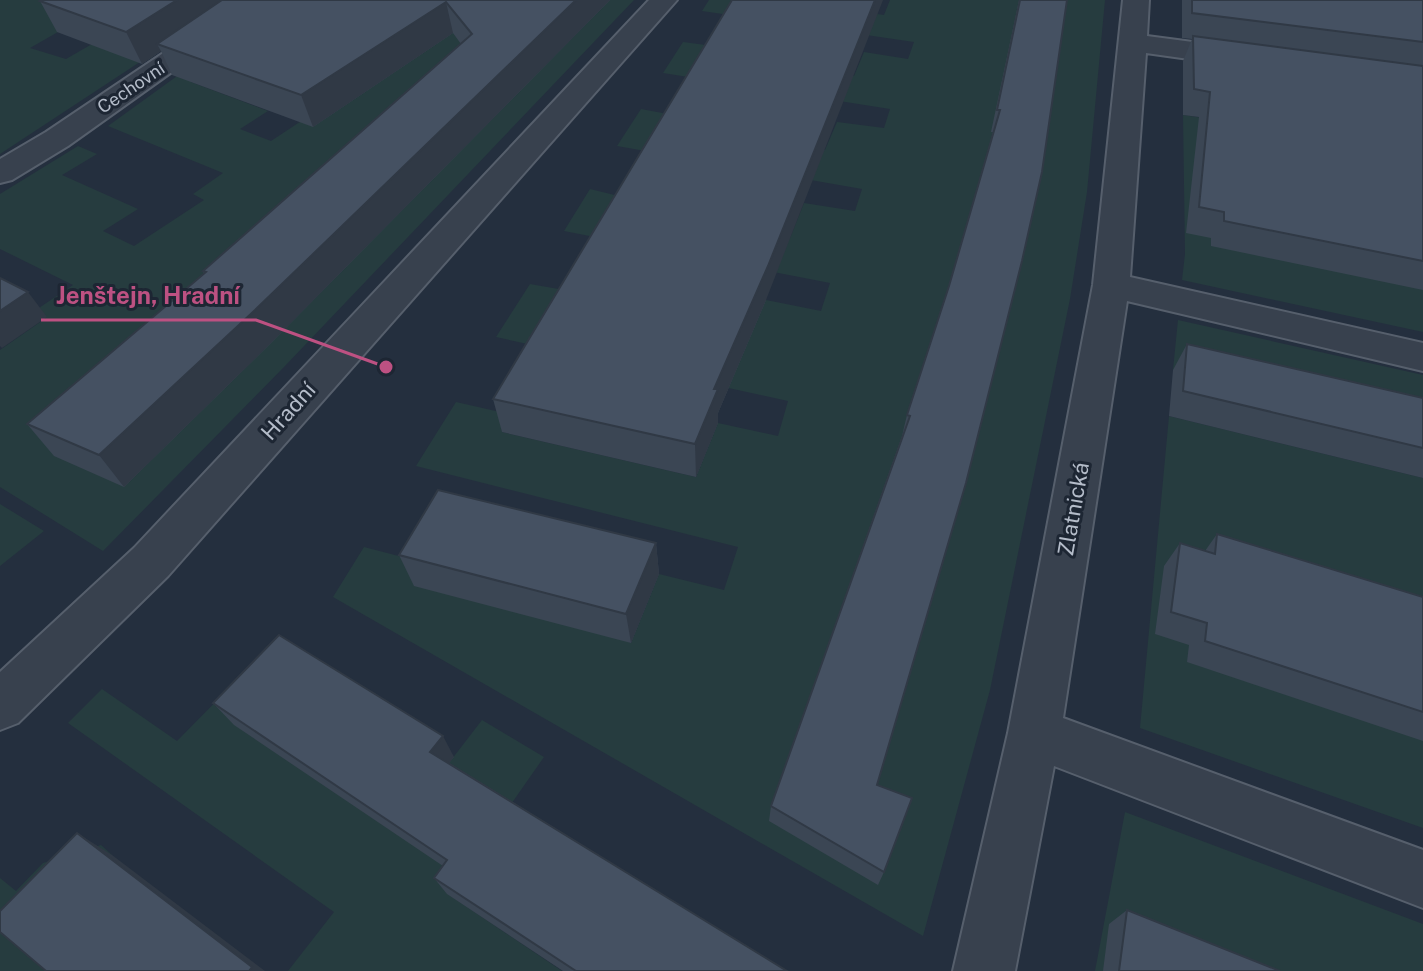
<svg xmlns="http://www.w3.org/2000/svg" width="1423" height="971" font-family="'Public Sans',sans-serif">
  <rect width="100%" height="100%" fill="#242f3e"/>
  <!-- green -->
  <path fill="#263c3f" d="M 0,0 L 114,0 L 30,48 L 66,59 L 99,40 L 152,54 L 0,154 Z
    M 412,0 L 634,0 L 284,367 L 103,551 L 0,487 L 0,350 L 46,318 L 33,312 L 73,285 L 0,249 L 0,194 L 78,146 L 97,154 L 62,175 L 138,209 L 103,231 L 134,246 L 204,200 L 193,194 L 223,173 L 108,126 L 202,58 L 191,82 L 268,111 L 240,129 L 271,141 L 327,104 Z
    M 709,0 L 779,0 L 884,15 L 890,0 L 1105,0 L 1087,192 L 1070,299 L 990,690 L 923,936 L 333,597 L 364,547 L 414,560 L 631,643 L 659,574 L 724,590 L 738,547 L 416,466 L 456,402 L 500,412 L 502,432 L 696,477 L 718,423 L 778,436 L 788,401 L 496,337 L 530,284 L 570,291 L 766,300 L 821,311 L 830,283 L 564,231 L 590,189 L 790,238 L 804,203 L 855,211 L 862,189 L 617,146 L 641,109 L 673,115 L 678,126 L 825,150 L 837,122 L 884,128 L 890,109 L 663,73 L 683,42 L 713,46 L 718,56 L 854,76 L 864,52 L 908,59 L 914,42 L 702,11 Z
    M 1183,115 L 1423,151 L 1423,332 L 1182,280 L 1185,254 Z
    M 1178,320 L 1423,375 L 1423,428 L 1173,370 Z
    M 1169,416 L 1423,478 L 1423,828 L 1140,728 Z
    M 0,504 L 44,531 L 0,566 Z
    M 246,671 L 235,725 L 395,833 L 482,720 L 544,757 L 448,894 L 562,971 L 288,971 L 334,912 L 68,723 L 102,689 L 177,741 Z
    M 1125,812 L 1423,924 L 1423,971 L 1095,971 Z
    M 101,845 L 112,855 L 31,940 L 67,971 L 0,971 L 0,878 L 16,891 L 43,863 Z"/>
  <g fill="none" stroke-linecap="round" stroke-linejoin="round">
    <defs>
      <path id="minor" d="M 242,0 L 273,0 L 68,146 L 12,180 L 0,183 L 0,159 L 46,132 Z
        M 649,0 L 677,0 L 168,576 L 18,723 L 0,730 L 0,672 L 134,548 Z
        M 1123,0 L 1149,0 L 1147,36 L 1246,49 L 1256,52 L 1260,58 L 1256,64 L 1246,67 L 1146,53 L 1130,277 L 1423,343 L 1423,371 L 1127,301 L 1063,718 L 1423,850 L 1423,908 L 1054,766 L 1015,971 L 953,971 L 1008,733 L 1093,285 Z"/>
    </defs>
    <!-- minor casing -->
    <use href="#minor" stroke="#565f6c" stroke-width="4"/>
    <!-- minor -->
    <use href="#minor" fill="#38414e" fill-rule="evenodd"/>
  </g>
  <!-- wall -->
  <path fill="#3b4654" d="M 610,0 L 270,344 L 124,487 L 54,456 L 27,424 L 204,274 L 203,271 L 461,44 L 453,33 L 313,127 L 172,75 L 161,51 L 142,64 L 57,32 L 40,1 Z
    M 1019,0 L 1067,0 L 877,785 L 884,872 L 878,885 L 769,821 L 771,806 L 902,436 L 907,415 L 949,286 L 993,132 L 991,132 Z
    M 1182,0 L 1423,0 L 1423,290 L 1211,246 L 1211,238 L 1186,233 L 1199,117 L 1183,115 L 1183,61 L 1192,39 L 1182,38 Z
    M 766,300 L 718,413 L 718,423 L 696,477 L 502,432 L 493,399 Z
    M 1187,344 L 1423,398 L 1423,478 L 1169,416 L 1173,370 Z
    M 1217,534 L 1423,597 L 1423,741 L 1187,662 L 1189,645 L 1155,634 L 1164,566 L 1180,543 L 1205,551 Z
    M 656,543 L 659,574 L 631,643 L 414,586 L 399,555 Z
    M 213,703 L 454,757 L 449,763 L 787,971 L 563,971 L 447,894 L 434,878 L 443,866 L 234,725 Z
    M 1127,910 L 1280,971 L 1103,971 L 1109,924 Z"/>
  <!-- shaded-wall -->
  <path fill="#303945" d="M 177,0 L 237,0 L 157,44 L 161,51 L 142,64 L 126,32 Z
    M 576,0 L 610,0 L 270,344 L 124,487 L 99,455 Z
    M 875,0 L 883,0 L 766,300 L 718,413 L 718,423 L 696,477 L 695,444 L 714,389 Z
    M 446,2 L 453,33 L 313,127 L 301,95 Z
    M 28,292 L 47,317 L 2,348 L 0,346 L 0,311 Z
    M 656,543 L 659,574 L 631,643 L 626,614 Z
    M 443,736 L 454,757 L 442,772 L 430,752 Z
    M 77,833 L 112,855 L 265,971 L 249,971 Z"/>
  <!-- building -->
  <path fill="#455162" stroke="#303945" stroke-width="2" d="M 42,0 L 177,0 L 126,32 L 40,1 Z
    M 222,0 L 576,0 L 254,311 L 99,455 L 27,424 L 206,272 L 203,271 L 472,34 L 446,2 L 301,95 L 157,44 Z
    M 732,0 L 875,0 L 768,266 L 714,389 L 718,389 L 695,444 L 493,399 Z
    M 1020,0 L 1067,0 L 1042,172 L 1022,261 L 966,483 L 877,785 L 912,798 L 884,872 L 771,806 L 910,416 L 907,415 L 949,286 L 1000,110 L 997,110 Z
    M 1192,0 L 1423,0 L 1423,42 L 1192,13 Z
    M 1193,36 L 1423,66 L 1423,261 L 1224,221 L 1224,212 L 1199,207 L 1210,92 L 1194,89 Z
    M 0,278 L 28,292 L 0,311 Z
    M 1187,344 L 1423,398 L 1423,448 L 1183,391 Z
    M 438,490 L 656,543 L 626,614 L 399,555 Z
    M 1217,534 L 1423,597 L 1423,712 L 1205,641 L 1207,623 L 1171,612 L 1180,543 L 1215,554 Z
    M 279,635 L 443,736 L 430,752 L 787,971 L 576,971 L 434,878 L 447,860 L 213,703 Z
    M 77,833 L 252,967 L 249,971 L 46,971 L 0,932 L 0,911 Z
    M 1127,910 L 1280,971 L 1119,971 Z"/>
  <g text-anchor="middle" stroke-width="6" stroke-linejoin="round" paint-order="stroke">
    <!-- far-street labels -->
    <g font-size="18" fill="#b4bcc9" stroke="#1d2633">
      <text transform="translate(131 88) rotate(-34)" y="6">Cechovní</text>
    </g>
    <!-- street labels -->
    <g font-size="22" fill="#b4bcc9" stroke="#1d2633">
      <text transform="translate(288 411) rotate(-48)" y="8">Hradní</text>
      <text transform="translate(1073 509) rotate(-80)" y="8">Zlatnická</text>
    </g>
  </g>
  <!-- callouts -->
  <path fill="none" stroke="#bd5182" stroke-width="3" d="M386 367L256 320H41"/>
  <circle fill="#bd5182" stroke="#1d2633" stroke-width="3" cx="386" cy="367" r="8"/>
  <g font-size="24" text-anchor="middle" font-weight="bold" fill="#bd5182" stroke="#1d2633" stroke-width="6" stroke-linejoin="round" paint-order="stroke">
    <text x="148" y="304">Jenštejn, Hradní</text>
  </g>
</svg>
